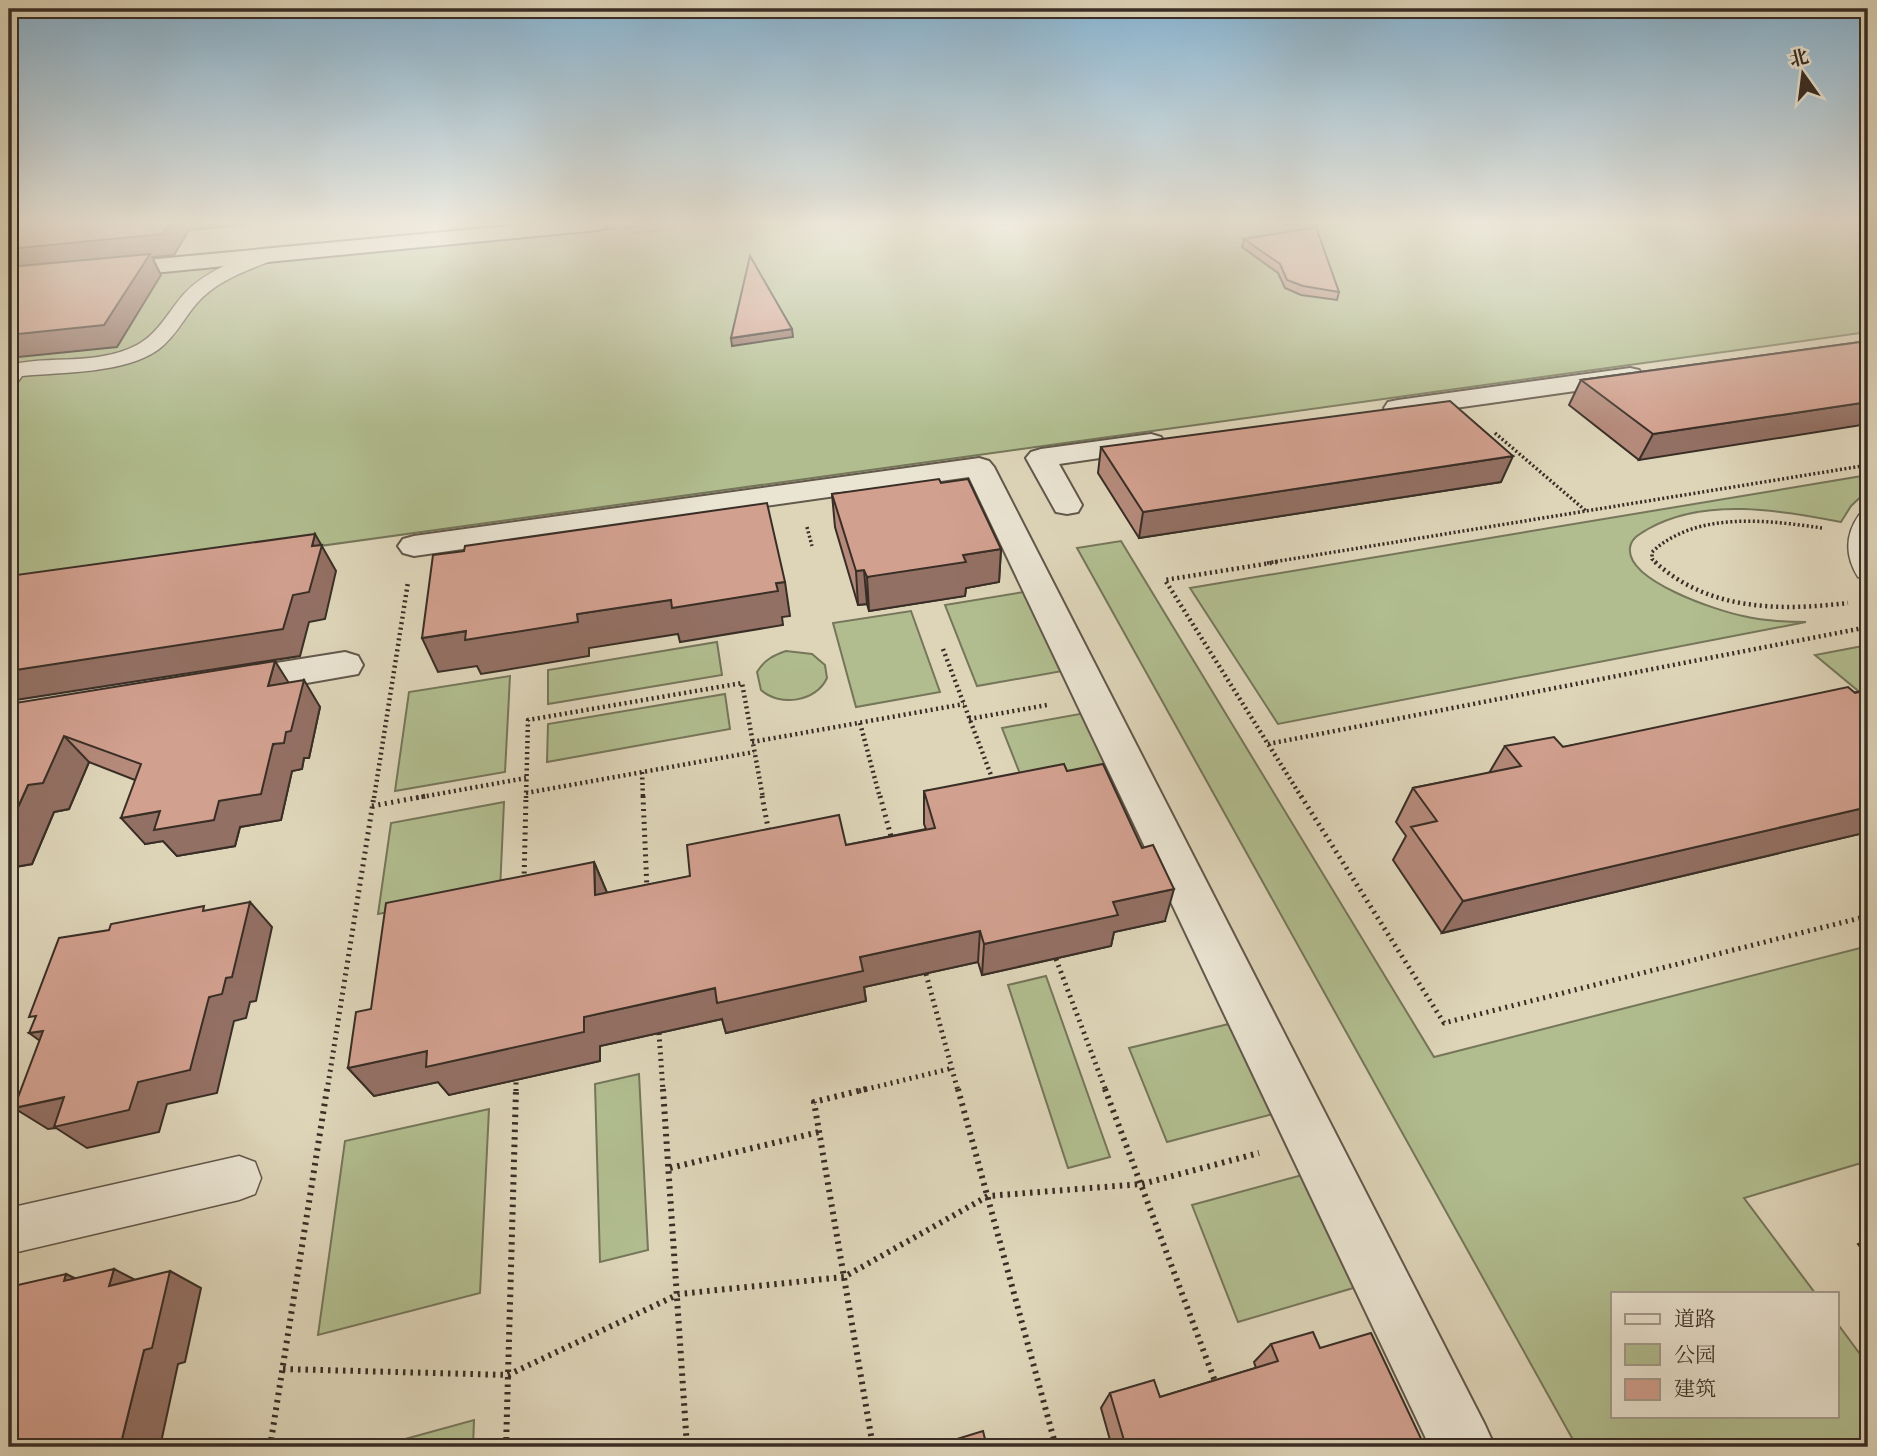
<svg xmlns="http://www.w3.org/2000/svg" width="1877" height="1456" font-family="'IM FELL Double Pica','Noto Serif SC',serif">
  <rect width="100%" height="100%" fill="#ded5b9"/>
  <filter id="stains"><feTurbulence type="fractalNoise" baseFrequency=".00286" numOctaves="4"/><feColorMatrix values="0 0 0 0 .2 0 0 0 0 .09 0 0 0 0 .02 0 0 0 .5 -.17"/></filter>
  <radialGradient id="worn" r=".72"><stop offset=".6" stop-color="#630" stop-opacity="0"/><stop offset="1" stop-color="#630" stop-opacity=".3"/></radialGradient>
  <!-- green -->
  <path fill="#b1bd8f" stroke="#75765a" stroke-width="2" d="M 659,224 L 1868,224 L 1868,332 L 9,589 L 9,287 Z
    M 1868,475 L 1868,490 L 1851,506 L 1841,522 C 1781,510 1704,497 1648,529 C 1640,534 1631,538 1630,548 C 1626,581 1718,611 1743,616 C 1764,621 1785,622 1806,622 L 1278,724 L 1190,588 Z
    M 1121,541 L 1434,1057 L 1868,946 L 1868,1161 L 1744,1198 L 1815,1293 L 1613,1293 L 1613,1416 L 1837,1416 L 1837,1323 L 1868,1365 L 1868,1447 L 1577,1447 L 1077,548 Z
    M 1030,591 L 1068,670 L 977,686 L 945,605 Z
    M 911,611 L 940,692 L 856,707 L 833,623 Z
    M 717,642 L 722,675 L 548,704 L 548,670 Z
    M 1868,645 L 1868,699 L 1815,655 Z
    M 786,651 L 812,654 L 825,665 L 827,678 C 816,702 780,707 761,690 L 757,672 C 764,660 774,655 786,651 Z
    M 510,676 L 505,772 L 395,791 L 409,692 Z
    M 725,694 L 730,729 L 547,762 L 548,724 Z
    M 1085,713 L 1111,767 L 1024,784 L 1002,728 Z
    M 504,802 L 500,891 L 378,914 L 391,823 Z
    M 1046,976 L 1110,1157 L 1068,1168 L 1008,985 Z
    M 1233,1023 L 1277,1113 L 1167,1142 L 1129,1048 Z
    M 639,1074 L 648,1250 L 600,1262 L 595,1084 Z
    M 489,1109 L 480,1293 L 318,1335 L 345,1141 Z
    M 1306,1174 L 1360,1286 L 1238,1322 L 1192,1205 Z
    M 474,1420 L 473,1447 L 376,1447 Z"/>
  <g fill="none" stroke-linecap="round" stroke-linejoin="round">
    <defs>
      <path id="service" d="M 270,250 L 279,255 L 276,259 C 248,270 217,280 197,303 C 184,318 175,337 159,349 C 125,374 62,372 22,376 L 17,383 L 9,384 L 9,365 C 50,355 97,366 137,345 C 158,334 169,311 184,294 C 205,271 241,257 270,250 Z
        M 1868,512 L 1868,579 L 1858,577 C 1845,556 1845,535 1859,515 Z
        M 239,1156 L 255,1162 L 261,1178 L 255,1194 L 239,1200 L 9,1254 L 9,1208 Z"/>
      <path id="minor" d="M 1630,368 L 1639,370 L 1643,376 L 1639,382 L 1398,416 L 1388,414 L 1384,408 L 1388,402 L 1398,400 Z
        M 1151,434 L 1161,437 L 1165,443 L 1161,449 L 1059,464 L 1082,505 L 1078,512 L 1067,514 L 1056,512 L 1026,458 L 1031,452 L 1041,449 Z
        M 979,458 L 989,461 L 994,467 L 1485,1425 L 1495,1447 L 1430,1447 L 969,477 L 414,556 L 403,553 L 398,546 L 403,539 L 414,536 Z
        M 345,652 L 358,656 L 363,665 L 358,674 L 232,696 L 219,692 L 214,683 L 219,674 L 232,670 Z"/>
      <path id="secondary" d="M 528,224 L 607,224 L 604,228 L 597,230 L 9,287 L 9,273 Z"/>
    </defs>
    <!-- service casing -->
    <use href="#service" stroke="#62584b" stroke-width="3"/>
    <!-- minor casing -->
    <use href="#minor" stroke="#62584b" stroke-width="4"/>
    <!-- secondary casing -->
    <use href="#secondary" stroke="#392e26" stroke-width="4"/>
    <!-- path-far4 -->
    <path stroke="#392e26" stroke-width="2.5" stroke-dasharray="1 2" stroke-linecap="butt" d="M 633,233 L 719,224"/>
    <!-- path-far3 -->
    <path stroke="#392e26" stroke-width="3.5" stroke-dasharray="2 2.5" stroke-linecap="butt" d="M 1495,433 L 1586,511
      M 807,527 L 812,546
      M 1267,563 L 1868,465
      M 1657,563 L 1652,559 L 1652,552 C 1696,511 1767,520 1822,528"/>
    <!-- path-far2 -->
    <path stroke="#392e26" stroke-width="4.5" stroke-dasharray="2 3.5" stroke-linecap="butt" d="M 1277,562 L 1165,580 L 1302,798
      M 1655,562 C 1709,611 1779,611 1848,603
      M 943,649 L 994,783
      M 969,719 L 1047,705
      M 860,723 L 880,798
      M 752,742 L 964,704
      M 1268,744 L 1868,627
      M 642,772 L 643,798
      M 526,793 L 754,752
      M 374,798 L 408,582
      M 416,798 L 526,778
      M 526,798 L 528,720 L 742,683 L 763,798"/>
    <!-- path-far1 -->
    <path stroke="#392e26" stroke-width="5" stroke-dasharray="2 4.5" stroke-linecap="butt" d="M 643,796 L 647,890
      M 762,796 L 769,833
      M 880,796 L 892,840
      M 1301,796 L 1444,1023 L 1868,916
      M 372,806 L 426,796
      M 524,880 L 526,796
      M 1056,959 L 1106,1091
      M 926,974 L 958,1091
      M 659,1033 L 663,1091
      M 327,1091 L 374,796
      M 516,1091 L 516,1080
      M 859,1091 L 953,1068"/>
    <!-- path -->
    <path stroke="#392e26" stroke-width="6" stroke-dasharray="2.5 5" stroke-linecap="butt" d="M 663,1089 L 687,1447
      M 866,1089 L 814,1102 L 873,1447
      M 958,1089 L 1056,1447
      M 1105,1089 L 1216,1384
      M 670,1168 L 819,1132
      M 283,1369 L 508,1375 L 679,1294 L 844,1277 L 988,1196 L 1142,1184 L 1259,1153
      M 270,1447 L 327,1089
      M 506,1447 L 516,1089"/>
    <!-- service -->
    <use href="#service" fill="#eae4d2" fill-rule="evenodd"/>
    <!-- minor -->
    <use href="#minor" fill="#eae4d2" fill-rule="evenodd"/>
    <!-- secondary -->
    <use href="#secondary" fill="#eae4d2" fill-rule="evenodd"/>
  </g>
  <!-- wall -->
  <path fill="#b58a7b" stroke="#392e26" stroke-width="2" d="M 1244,239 L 1339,292 L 1337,300 L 1301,295 L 1285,288 L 1278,273 L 1242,247 Z
    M 1868,341 L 1639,460 L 1569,405 L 1581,380 Z
    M 1101,447 L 1501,482 L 1139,538 L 1098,473 Z
    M 941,483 L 1001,549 L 999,582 L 966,588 L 965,596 L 869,611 L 867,604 L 858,605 L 835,527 L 832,494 Z
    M 289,683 L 320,707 L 309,758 L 304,758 L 302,769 L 292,771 L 281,820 L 240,827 L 235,846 L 177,856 L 163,841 L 145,844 L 135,780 L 89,762 L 69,809 L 54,812 L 32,864 L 9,868 L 9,704 Z
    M 1868,690 L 1868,832 L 1442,933 L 1393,860 L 1406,836 L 1396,822 L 1413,788 L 1489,773 L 1505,746 L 1563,747 Z
    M 1067,771 L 1165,921 L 1114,932 L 1111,946 L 982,975 L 978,962 L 864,987 L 866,1001 L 726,1033 L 722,1019 L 600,1046 L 600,1061 L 449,1095 L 438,1082 L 374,1096 L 348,1068 L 371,1009 L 594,862 L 607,893 L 926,829 L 924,824 L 924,791 Z
    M 1868,1239 L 1868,1257 L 1858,1244 Z
    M 1271,1344 L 1320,1348 L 1425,1447 L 1112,1447 L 1101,1408 L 1110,1393 L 1160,1397 L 1256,1368 L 1254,1362 Z"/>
  <!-- shaded-wall -->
  <path fill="#937064" stroke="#392e26" stroke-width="2" d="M 169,224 L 251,224 L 189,230 L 174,255 L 152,257 L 161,275 L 117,347 L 9,358 L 9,249 Z
    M 792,329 L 793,337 L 732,346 L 731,338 Z
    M 1868,402 L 1868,424 L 1639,460 L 1653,434 Z
    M 1513,456 L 1501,482 L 1139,538 L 1143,512 Z
    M 315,534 L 336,571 L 325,619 L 309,622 L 300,656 L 9,701 L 9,671 L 293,595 L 312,546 Z
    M 1001,549 L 999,582 L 966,588 L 965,596 L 869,611 L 867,577 L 963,555 Z
    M 864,570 L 867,604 L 858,605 L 856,571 Z
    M 785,582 L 790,616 L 782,617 L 783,625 L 680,642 L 678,634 L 589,648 L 589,656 L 481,674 L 477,666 L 438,672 L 422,638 Z
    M 275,661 L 292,688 L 268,686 Z
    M 304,680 L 320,707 L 309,758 L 304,758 L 302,769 L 292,771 L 281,820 L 240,827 L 235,846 L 177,856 L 163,841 L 145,844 L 121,818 L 219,801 L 286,732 Z
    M 64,736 L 89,762 L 69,809 L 54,812 L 32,864 L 9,868 L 9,827 L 28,785 Z
    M 1868,807 L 1868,832 L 1442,933 L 1463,901 Z
    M 594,862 L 608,895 L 595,895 Z
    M 1174,889 L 1165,921 L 1114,932 L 1111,946 L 982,975 L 984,944 L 1113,902 Z
    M 250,902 L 272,927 L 256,1001 L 250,1002 L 246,1018 L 234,1021 L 217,1093 L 167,1104 L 159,1132 L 87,1148 L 56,1128 L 48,1129 L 14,1108 L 138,1082 L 226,978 Z
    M 980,931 L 978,962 L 864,987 L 866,1001 L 726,1033 L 722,1019 L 600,1046 L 600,1061 L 449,1095 L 438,1082 L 374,1096 L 348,1068 Z
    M 43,1031 L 61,1056 L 29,1033 Z
    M 114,1269 L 147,1286 L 109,1286 Z
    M 170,1271 L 201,1288 L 185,1362 L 178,1364 L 160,1447 L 120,1447 L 144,1350 Z
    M 66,1274 L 102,1291 L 64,1281 Z"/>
  <!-- building -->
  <path fill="#d2a08f" stroke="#392e26" stroke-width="2" d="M 9,224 L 169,224 L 163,234 L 9,249 Z
    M 1316,227 L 1339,292 L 1303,286 L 1287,280 L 1280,264 L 1244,239 Z
    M 150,254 L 104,325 L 9,335 L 9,267 Z
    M 750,256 L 792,329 L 731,338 Z
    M 1868,341 L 1868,402 L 1653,434 L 1581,380 Z
    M 1450,401 L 1513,456 L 1143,512 L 1101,447 Z
    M 939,479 L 941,483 L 968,479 L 1001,549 L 963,555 L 966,562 L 867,577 L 864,570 L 856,571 L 832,494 Z
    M 767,503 L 785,582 L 776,583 L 778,591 L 672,608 L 671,600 L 577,614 L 578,622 L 465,640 L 466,631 L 422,638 L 433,555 L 464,551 L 465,546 Z
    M 315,534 L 312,546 L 322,545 L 309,592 L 293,595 L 283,629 L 9,671 L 9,576 Z
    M 275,661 L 268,686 L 304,680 L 291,731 L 286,732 L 284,743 L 273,744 L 261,794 L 219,801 L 214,820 L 154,830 L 160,811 L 121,818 L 141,764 L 64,736 L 43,783 L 28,785 L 9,827 L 9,704 Z
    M 1848,687 L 1855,693 L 1868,690 L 1868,807 L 1463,901 L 1411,827 L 1437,821 L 1413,788 L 1521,766 L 1505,746 L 1554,737 L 1563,747 Z
    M 1064,764 L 1067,771 L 1103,764 L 1142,848 L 1153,845 L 1174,889 L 1113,902 L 1118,915 L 984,944 L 980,931 L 860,957 L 863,971 L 717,1003 L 715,988 L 584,1017 L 584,1032 L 426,1067 L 427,1051 L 348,1068 L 356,1012 L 371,1009 L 386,903 L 594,862 L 595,895 L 690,876 L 687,845 L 839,815 L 846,845 L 935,828 L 924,791 Z
    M 250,902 L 232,977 L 226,978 L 222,994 L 209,997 L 190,1070 L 138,1082 L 129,1110 L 54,1127 L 64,1097 L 14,1108 L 43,1031 L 29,1033 L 36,1016 L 29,1017 L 59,938 L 109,930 L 111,924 L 204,906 L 203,911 Z
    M 114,1269 L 109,1286 L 170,1271 L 152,1348 L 144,1350 L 120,1447 L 9,1447 L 9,1287 L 66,1274 L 64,1281 Z
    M 1313,1332 L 1320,1348 L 1371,1333 L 1425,1447 L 1126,1447 L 1110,1393 L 1154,1380 L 1160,1397 L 1278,1361 L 1271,1344 Z
    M 983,1431 L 987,1447 L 938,1447 L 937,1445 Z"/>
  <!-- sky -->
  <linearGradient id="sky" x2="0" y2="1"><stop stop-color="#87b5d4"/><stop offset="0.52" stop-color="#f0ece0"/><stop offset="1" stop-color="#f0ece0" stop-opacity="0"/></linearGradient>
  <rect width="1877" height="428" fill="url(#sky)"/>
  <!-- margin -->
  <rect width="1877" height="1456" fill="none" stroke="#ded5b9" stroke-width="35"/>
  <rect x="10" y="10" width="1856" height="1435" fill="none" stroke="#392e26" stroke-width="3.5"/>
  <rect x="18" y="18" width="1842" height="1421" fill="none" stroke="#392e26" stroke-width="2"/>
  <!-- legend -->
  <rect x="1611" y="1292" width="228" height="126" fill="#eae4d2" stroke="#a39b8d" stroke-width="2"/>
  <rect x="1625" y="1314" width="35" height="10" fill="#eae4d2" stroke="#a39b8d" stroke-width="2"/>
  <text x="1674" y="1326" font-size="21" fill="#392e26">道路</text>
  <rect x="1625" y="1344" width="35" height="21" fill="#b1bd8f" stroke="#a39b8d" stroke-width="2"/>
  <text x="1674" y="1362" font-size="21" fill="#392e26">公园</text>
  <rect x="1625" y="1379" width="35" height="21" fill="#d2a08f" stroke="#a39b8d" stroke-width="2"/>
  <text x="1674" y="1396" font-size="21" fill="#392e26">建筑</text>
  <!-- north arrow -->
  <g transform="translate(1803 74) rotate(346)" stroke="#eae4d2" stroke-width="5" paint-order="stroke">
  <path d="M0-5L12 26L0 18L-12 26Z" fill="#392e26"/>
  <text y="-10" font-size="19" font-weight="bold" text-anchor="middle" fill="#392e26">北</text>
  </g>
  <rect width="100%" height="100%" filter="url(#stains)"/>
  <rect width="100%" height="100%" fill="url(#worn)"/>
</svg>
